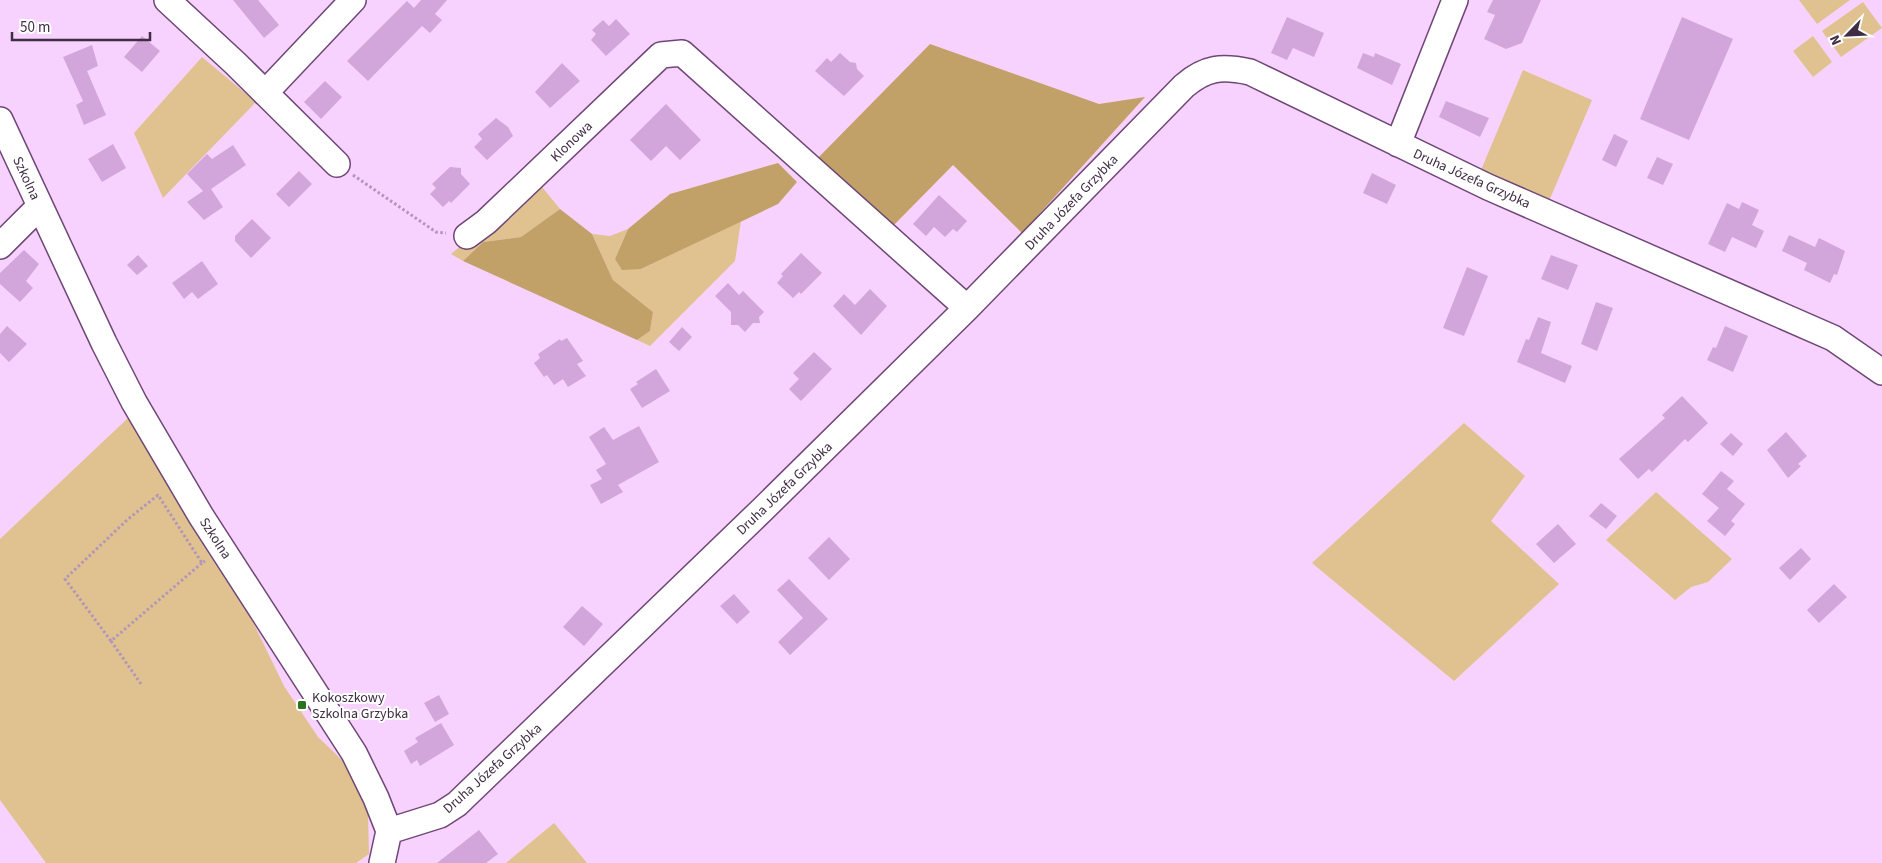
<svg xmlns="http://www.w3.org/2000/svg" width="1882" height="863" font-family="'Source Sans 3',sans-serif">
  <rect width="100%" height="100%" fill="#f7d2fe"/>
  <!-- green -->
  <path fill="#e0c290" d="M 1799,0 L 1850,0 L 1817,24 Z
    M 1863,2 L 1882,28 L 1841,57 L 1822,31 Z
    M 1813,36 L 1832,62 L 1813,77 L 1793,51 Z
    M 202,57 L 256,102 L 163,198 L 134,133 Z
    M 1523,70 L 1592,100 L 1549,201 L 1481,170 Z
    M 538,182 L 560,209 L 521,237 L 483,242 L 463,261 L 451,254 Z
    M 741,221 L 735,261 L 650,346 L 637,340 L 650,331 L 653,312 L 613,280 L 592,234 L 610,236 L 628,229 L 615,259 L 641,269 Z
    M 128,418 L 210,556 L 250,616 L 284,686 L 318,737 L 345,763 L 368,814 L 369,854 L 356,863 L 46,863 L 0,800 L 0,539 Z
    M 1464,423 L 1525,476 L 1491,521 L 1559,584 L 1454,681 L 1312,563 Z
    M 1656,492 L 1732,559 L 1708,582 L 1691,587 L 1675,600 L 1606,540 Z
    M 554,823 L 587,863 L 506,863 Z"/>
  <!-- forest -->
  <path fill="#c1a167" d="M 930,44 L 1099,104 L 1145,97 L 1022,233 L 953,165 L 890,229 L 815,161 Z
    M 778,163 L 797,182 L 778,204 L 641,269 L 622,270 L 615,259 L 628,229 L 670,194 Z
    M 560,209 L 592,234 L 613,280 L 653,312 L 650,331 L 637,340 L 463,261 L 483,242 L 521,237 Z"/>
  <!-- building -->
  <path fill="#d3a6db" d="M 233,0 L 258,0 L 279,25 L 264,38 Z
    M 421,0 L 447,0 L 435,14 L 442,20 L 430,33 L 422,26 L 368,81 L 347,61 L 407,1 L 414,8 Z
    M 1493,0 L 1541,0 L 1522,43 L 1506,49 L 1484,39 L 1495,15 L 1487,12 Z
    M 1287,17 L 1324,33 L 1314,57 L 1293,48 L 1287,60 L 1271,53 Z
    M 1682,17 L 1733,39 L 1689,140 L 1640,119 Z
    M 616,19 L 630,34 L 606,56 L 591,40 L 596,34 L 592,30 L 603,20 L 609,26 Z
    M 142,36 L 160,51 L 142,72 L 124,57 Z
    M 92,45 L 98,66 L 87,71 L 106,115 L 84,125 L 76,105 L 83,101 L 63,57 Z
    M 840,53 L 850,62 L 856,63 L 857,69 L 864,76 L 844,96 L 815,71 L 827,58 L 831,62 Z
    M 1363,53 L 1374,57 L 1375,53 L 1401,64 L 1392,85 L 1357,68 Z
    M 562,63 L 580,81 L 550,108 L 535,92 Z
    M 325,81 L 342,97 L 321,119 L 304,102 Z
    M 1446,101 L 1489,118 L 1480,137 L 1439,117 Z
    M 666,104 L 701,140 L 680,160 L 666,146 L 651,161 L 630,140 Z
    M 496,118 L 508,127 L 513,136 L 487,160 L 474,147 L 482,139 L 478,134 Z
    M 1614,134 L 1628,141 L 1616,167 L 1602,160 Z
    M 113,144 L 126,168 L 102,182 L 88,159 Z
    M 233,145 L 246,165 L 211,189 L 223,207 L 204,220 L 187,202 L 203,191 L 187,174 L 207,154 L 212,159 Z
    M 1657,157 L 1673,164 L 1663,185 L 1647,178 Z
    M 450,167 L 461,168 L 461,174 L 470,184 L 451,203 L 449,201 L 443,207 L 430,194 L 436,188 L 432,184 Z
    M 299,171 L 312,184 L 289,207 L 276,194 Z
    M 1372,173 L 1396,185 L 1387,204 L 1363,193 Z
    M 939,195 L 967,221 L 957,232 L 953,229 L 945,237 L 934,227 L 926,236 L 913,224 Z
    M 1742,202 L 1759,210 L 1752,225 L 1764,231 L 1756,248 L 1732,237 L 1725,252 L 1708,244 L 1727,203 L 1739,209 Z
    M 252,219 L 271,238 L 251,258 L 235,241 L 235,236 Z
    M 1789,235 L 1815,247 L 1819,238 L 1845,251 L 1837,275 L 1834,274 L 1830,283 L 1804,270 L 1807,263 L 1782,251 Z
    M 24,250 L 39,264 L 26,281 L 33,288 L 20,302 L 0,284 L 0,273 Z
    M 801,253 L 822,273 L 801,294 L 799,292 L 793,298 L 777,283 L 783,276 L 781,274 Z
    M 138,255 L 148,266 L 137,275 L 127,265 Z
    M 1551,255 L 1578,265 L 1568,290 L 1541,279 Z
    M 202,261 L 218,284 L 198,299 L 192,292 L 184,299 L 172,283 Z
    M 1467,267 L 1488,276 L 1464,336 L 1443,328 Z
    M 728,283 L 739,295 L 743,291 L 764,312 L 759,317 L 760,323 L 753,323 L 745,332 L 738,325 L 731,325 L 731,312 L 715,296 Z
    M 870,289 L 887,306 L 861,335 L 833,306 L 844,294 L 855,305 Z
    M 1596,302 L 1613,308 L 1597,351 L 1581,344 Z
    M 1538,317 L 1551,322 L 1541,353 L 1572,366 L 1565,383 L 1517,362 L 1526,339 L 1529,340 Z
    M 7,326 L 27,344 L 9,362 L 0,353 L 0,334 Z
    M 1725,326 L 1748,336 L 1733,372 L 1707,360 L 1713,347 L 1716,348 Z
    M 682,327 L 692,337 L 679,351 L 669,342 Z
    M 567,338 L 583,361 L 577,364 L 586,376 L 568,387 L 563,379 L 554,385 L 547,375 L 544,377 L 534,363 L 540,358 L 538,354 L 560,339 L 561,341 Z
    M 814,352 L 832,369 L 801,401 L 789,389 L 799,379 L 793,373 Z
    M 656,369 L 670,391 L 642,408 L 630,389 L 638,384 L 636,382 Z
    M 1682,396 L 1708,423 L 1688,442 L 1685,439 L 1652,472 L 1649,469 L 1638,479 L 1619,459 L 1665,418 L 1662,415 Z
    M 639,426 L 659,462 L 618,485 L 623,492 L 601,504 L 590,485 L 602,479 L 596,470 L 606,464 L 589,437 L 604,427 L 613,440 Z
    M 1786,432 L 1807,456 L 1798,464 L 1801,466 L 1788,478 L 1767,450 Z
    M 1731,433 L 1743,444 L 1733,456 L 1720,444 Z
    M 1721,471 L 1734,481 L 1727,489 L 1745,504 L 1731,521 L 1735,524 L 1725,536 L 1707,521 L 1719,508 L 1702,494 Z
    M 1601,503 L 1617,516 L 1606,529 L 1589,516 Z
    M 1558,524 L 1576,544 L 1554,563 L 1536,544 Z
    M 829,537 L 850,559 L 829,580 L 808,558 Z
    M 1801,548 L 1811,559 L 1790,580 L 1779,568 Z
    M 789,579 L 828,619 L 790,655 L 778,642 L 803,618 L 777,590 Z
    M 1834,584 L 1847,597 L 1819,623 L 1807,610 Z
    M 734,594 L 750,612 L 737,624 L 720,606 Z
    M 582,606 L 603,624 L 584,646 L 563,627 Z
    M 439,695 L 449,714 L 435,722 L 424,703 Z
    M 441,723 L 454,745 L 420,766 L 417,760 L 411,764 L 404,751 L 418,742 L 415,738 Z
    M 479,830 L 498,854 L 486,863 L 437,863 Z"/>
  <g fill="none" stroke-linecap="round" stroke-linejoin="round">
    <defs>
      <path id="minor" d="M 167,0 L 236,64 L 337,164
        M 265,93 L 353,0
        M 0,120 L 104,343 L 134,402 L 201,516 L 354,753 L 376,798 L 389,831 L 382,863
        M 1398,144 L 1455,0
        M 467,236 L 486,222 L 661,55 L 682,53 L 967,308
        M 0,246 L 33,213 L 41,209
        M 389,831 L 440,815 L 457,804 L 762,510 L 967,308 L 1184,86 C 1206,67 1222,66 1250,72 L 1488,187 L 1833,338 L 1882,372"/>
    </defs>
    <!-- minor casing -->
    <use href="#minor" stroke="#6f4777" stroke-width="28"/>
    <!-- path -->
    <path stroke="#b395b9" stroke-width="3" stroke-dasharray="2.5 2.5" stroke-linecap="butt" d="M 353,175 L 436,232 L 446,233
      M 202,563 L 111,641 L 65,579 L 127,520 L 158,495 L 202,563 L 205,561
      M 111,641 L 141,684"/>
    <!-- minor -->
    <use href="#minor" stroke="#fff" stroke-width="25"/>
  </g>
  <!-- markers -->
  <rect fill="#29751b" stroke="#fff" stroke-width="2" x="297" y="700" width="10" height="10" rx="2.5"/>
  <g text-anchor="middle" stroke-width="4" stroke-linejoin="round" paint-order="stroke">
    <!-- street labels -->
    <g font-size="14" fill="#3f2d43" stroke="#fff">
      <text transform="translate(571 141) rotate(-44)" y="5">Klonowa</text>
      <text transform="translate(27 178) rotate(65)" y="5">Szkolna</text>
      <text transform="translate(1472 178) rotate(24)" y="5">Druha Józefa Grzybka</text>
      <text transform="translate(1071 202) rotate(-46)" y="5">Druha Józefa Grzybka</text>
      <text transform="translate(784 488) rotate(-44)" y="5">Druha Józefa Grzybka</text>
      <text transform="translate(216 538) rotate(57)" y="5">Szkolna</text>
      <text transform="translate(492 768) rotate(-42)" y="5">Druha Józefa Grzybka</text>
    </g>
    <!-- poi labels -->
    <g font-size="14" fill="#3f2d43" stroke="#fff" text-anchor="start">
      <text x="312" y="702">Kokoszkowy<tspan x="312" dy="16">Szkolna Grzybka</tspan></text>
    </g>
  </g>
  <!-- north arrow -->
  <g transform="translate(1847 35) rotate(246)" stroke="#ffffff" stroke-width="4" paint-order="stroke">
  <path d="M0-4L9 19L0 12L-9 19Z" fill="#3f2d43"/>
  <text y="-8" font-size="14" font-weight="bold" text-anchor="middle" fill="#3f2d43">N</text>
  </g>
  <!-- scale -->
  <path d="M12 32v8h138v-8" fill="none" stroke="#3f2d43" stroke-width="2.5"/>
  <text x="20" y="32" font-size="15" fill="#3f2d43" stroke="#ffffff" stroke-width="4" paint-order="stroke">50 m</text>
</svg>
